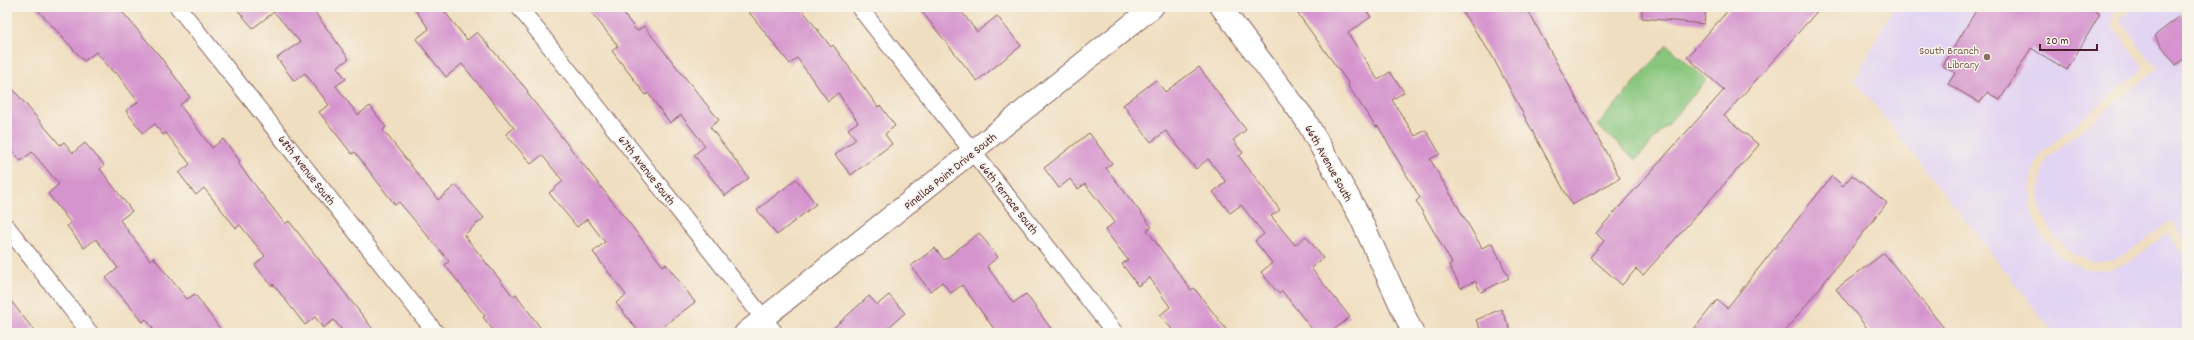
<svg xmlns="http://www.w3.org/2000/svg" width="2194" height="340" font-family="Dekko,sans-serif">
  <rect width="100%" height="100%" fill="#f7f3e8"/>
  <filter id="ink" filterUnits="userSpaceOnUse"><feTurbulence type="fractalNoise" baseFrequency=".025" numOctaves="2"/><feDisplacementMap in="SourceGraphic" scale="8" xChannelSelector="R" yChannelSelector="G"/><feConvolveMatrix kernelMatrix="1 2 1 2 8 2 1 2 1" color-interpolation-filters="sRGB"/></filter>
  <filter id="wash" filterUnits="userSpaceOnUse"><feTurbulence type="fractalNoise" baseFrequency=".012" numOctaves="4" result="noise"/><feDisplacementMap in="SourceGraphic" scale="16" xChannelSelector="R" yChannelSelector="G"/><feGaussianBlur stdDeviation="0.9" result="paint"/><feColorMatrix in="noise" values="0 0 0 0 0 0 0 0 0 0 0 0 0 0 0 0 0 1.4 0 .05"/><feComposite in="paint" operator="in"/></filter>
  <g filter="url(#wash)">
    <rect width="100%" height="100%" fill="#f0dec0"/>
    <!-- built -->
    <path fill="#e2d4f3" d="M 1893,7 L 2121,7 L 2114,12 L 2112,25 L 2144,68 L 2040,154 L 2035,166 L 2030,189 L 2032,214 L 2043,237 L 2060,256 L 2084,269 L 2107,270 L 2131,261 L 2168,233 L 2187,258 L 2187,333 L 2054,333 L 1855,80 Z
      M 2135,7 L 2187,7 L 2187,242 L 2171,220 L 2128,253 L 2109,261 L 2089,261 L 2067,250 L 2051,232 L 2041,212 L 2039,190 L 2044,167 L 2048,157 L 2157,69 L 2119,19 Z"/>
    <!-- green -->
    <path fill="#88c67d" stroke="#697254" d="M 1667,45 L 1707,80 L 1636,160 L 1597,126 Z"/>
    <g id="blocks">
      <!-- building -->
      <path fill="#d594ce" d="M 35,7 L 118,7 L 159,55 L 190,97 L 180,105 L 212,148 L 223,139 L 240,161 L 238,163 L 285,224 L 289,221 L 376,333 L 344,333 L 334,320 L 323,328 L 315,317 L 305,325 L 273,284 L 272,286 L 255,265 L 265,256 L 240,225 L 236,228 L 204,188 L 196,195 L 179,173 L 190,164 L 166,133 L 163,135 L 155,124 L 143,133 L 126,111 L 138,102 L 116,72 L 114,73 L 96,52 L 84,61 Z
        M 235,7 L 311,7 L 349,59 L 337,67 L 346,79 L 336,86 L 358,115 L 370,106 L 386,127 L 383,130 L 438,200 L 456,185 L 484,218 L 464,235 L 513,296 L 516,294 L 544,333 L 495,333 L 483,317 L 485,316 L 445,265 L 449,261 L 399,202 L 395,205 L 355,152 L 352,154 L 319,112 L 329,105 L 305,73 L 294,81 L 277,58 L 300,42 L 274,12 L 253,28 Z
        M 413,7 L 441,7 L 467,40 L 477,32 L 528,91 L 527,93 L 663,266 L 666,264 L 695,302 L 655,333 L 640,333 L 616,303 L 626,295 L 593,252 L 605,242 L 587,219 L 577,227 L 549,193 L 563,181 L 542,155 L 531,164 L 506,134 L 514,128 L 462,64 L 446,77 L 416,39 L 429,29 Z
        M 587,7 L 618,7 L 637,31 L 644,26 L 719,120 L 710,127 L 749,178 L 725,196 L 694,155 L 705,146 L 681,115 L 670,123 L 648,93 L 646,95 L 612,51 L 618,46 Z
        M 745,7 L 800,7 L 831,47 L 833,45 L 878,107 L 880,105 L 895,126 L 885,134 L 892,144 L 851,175 L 835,155 L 856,139 L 848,129 L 858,122 L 838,93 L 828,101 L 797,58 L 790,64 Z
        M 918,7 L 958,7 L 977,32 L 997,16 L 1021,46 L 977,81 Z
        M 1293,7 L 1364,7 L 1371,17 L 1348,33 L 1378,80 L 1390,72 L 1404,92 L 1392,100 L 1415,136 L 1426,130 L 1440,154 L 1430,159 L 1482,248 L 1492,243 L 1509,278 L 1481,292 L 1475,281 L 1461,288 L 1449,265 L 1452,263 L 1416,201 L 1420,198 L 1378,126 L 1376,127 L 1348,86 L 1349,84 Z
        M 1459,7 L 1526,7 L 1620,178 L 1572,205 L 1491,54 Z
        M 1642,7 L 1706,7 L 1704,24 L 1642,18 Z
        M 1731,7 L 1821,7 L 1724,116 L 1759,145 L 1643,275 L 1636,269 L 1622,285 L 1590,257 L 1604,241 L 1596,233 L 1724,90 L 1687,57 Z
        M 1978,7 L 2089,7 L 2100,14 L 2067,70 L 2031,48 L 2000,100 L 1987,92 L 1980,103 L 1948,84 L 1955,73 L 1943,66 Z
        M 2187,11 L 2187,56 L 2176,65 L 2154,36 Z
        M 1199,67 L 1246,130 L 1233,140 L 1243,153 L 1239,156 L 1280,210 L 1271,216 L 1295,245 L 1306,236 L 1323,258 L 1311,268 L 1350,317 L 1330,333 L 1315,333 L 1282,291 L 1279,294 L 1261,272 L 1272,263 L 1255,241 L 1264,234 L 1241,205 L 1230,213 L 1213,192 L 1226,182 L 1208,159 L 1196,169 L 1166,131 L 1151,142 L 1123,105 L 1156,80 L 1165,92 Z
        M 7,82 L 60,145 L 64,142 L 73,153 L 85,143 L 104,165 L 100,169 L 132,211 L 120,220 L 150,260 L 153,257 L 187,299 L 195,294 L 223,333 L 156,333 L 146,319 L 143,322 L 106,278 L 118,268 L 96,239 L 84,248 L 67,226 L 71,223 L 48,194 L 59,184 L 32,152 L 21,161 L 7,145 Z
        M 1089,133 L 1112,163 L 1106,168 L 1152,227 L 1147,230 L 1191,290 L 1194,288 L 1229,333 L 1175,333 L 1160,315 L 1170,307 L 1150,278 L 1138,286 L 1122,264 L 1128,260 L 1105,230 L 1115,222 L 1085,184 L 1078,189 L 1070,179 L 1059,188 L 1044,168 Z
        M 1852,175 L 1887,203 L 1784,333 L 1691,333 L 1717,300 L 1727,308 L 1832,176 L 1843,186 Z
        M 796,179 L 816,204 L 777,235 L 757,210 Z
        M 979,233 L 998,257 L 987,266 L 1013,303 L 1026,294 L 1054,333 L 997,333 L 962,285 L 951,293 L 942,282 L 930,291 L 911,266 L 935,248 L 944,260 Z
        M 1884,253 L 1948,333 L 1871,333 L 1836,289 Z
        M 889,295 L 905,313 L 882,333 L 828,333 L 869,296 L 877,305 Z
        M 7,296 L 36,333 L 7,333 Z
        M 1501,309 L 1512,333 L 1482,333 L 1476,320 Z"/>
    </g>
  </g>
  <g filter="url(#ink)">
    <use href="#blocks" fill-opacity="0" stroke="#84625f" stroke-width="1"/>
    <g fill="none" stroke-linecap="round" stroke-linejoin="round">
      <defs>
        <path id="minor" d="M 178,7 L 436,333
          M 519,7 L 775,333
          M 859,7 L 1115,333
          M 7,227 L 90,333"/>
        <path id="tertiary" d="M 1221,7 L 1305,119 L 1359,215 L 1413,333
          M 745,333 L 1153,7"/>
      </defs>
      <!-- minor casing -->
      <use href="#minor" stroke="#84625f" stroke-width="18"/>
      <!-- tertiary casing -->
      <use href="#tertiary" stroke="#84625f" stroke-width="23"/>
      <!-- minor -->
      <use href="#minor" stroke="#fff" stroke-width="16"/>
      <!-- tertiary -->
      <use href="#tertiary" stroke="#fff" stroke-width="21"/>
    </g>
  </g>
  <!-- markers -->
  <circle fill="#8d6e63" stroke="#f7f3e8" stroke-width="1.5" cx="1987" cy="57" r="4"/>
  <g text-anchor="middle" stroke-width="3" stroke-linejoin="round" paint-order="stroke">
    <!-- education labels -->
    <g font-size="12" fill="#785e54" stroke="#f7f3e8" text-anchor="end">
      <text x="1979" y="54">South Branch<tspan x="1979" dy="14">Library</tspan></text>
    </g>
    <!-- street labels -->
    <g font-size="12" fill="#4a1f2b" stroke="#f7f3e8">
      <text transform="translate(1329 163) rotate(61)" y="4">66th Avenue South</text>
      <text transform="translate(307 170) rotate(52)" y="4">68th Avenue South</text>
      <text transform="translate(647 170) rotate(52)" y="4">67th Avenue South</text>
      <text transform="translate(950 171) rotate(-39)" y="4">Pinellas Point Drive South</text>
      <text transform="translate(1009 198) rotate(52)" y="4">66th Terrace South</text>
    </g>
  </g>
  <!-- margin -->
  <rect width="2194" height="340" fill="none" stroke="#f7f3e8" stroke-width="24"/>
  <!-- scale -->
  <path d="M2040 44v6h57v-6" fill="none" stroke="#4a1f2b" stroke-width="2"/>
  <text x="2046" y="44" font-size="12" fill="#4a1f2b" stroke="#f7f3e8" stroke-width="3" paint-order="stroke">20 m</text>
</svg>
